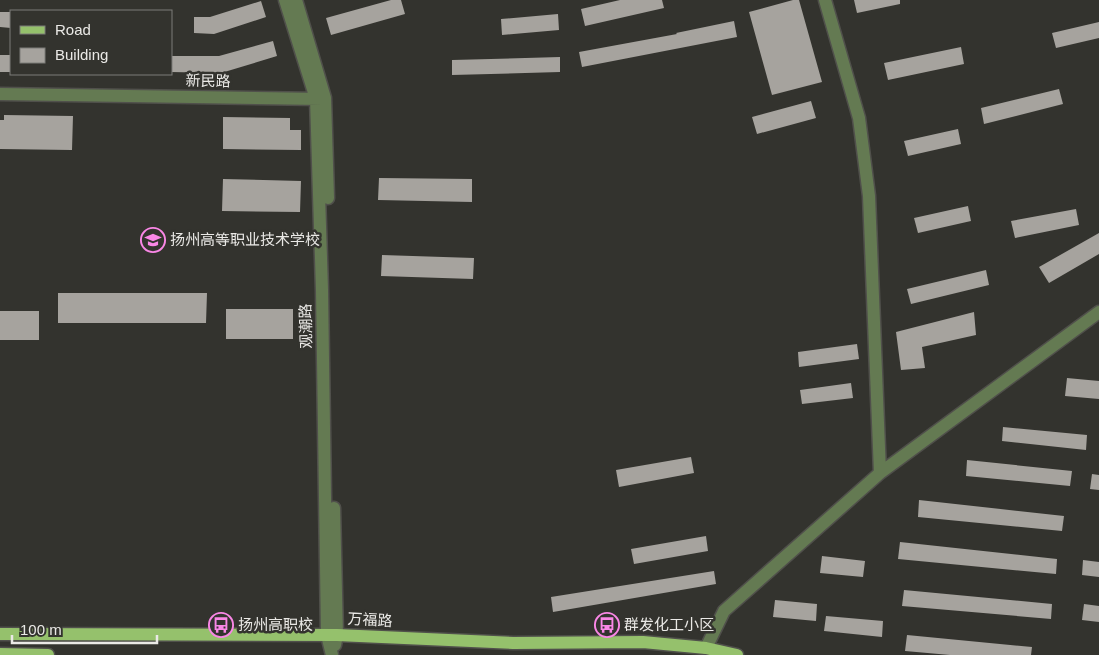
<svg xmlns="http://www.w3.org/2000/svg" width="1099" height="655" font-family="Arial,'Noto Sans SC',sans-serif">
  <rect width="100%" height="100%" fill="#33332e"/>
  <!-- building -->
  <path fill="#a6a39e" d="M 391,0 L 401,0 L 405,14 L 331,35 L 326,18 Z
    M 620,0 L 662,0 L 664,8 L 585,26 L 581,9 Z
    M 793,0 L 799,0 L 822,82 L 772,95 L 749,12 Z
    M 854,0 L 900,0 L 900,4 L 857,13 Z
    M 261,1 L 266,17 L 214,34 L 194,33 L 194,17 L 210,17 Z
    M 0,12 L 11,12 L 11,28 L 0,27 Z
    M 558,14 L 559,30 L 502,35 L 501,19 Z
    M 734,21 L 737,37 L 582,67 L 579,52 L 677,34 L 676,33 Z
    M 1099,22 L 1099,38 L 1056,48 L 1052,33 Z
    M 273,41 L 277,56 L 221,73 L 171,72 L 171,56 L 219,56 Z
    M 961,47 L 964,64 L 888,80 L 884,63 Z
    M 0,55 L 11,55 L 11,72 L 0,72 Z
    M 560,57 L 560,72 L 452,75 L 452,60 Z
    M 1059,89 L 1063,104 L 984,124 L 981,108 Z
    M 811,101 L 816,118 L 757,134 L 752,117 Z
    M 4,115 L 73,116 L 72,150 L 0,149 L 0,120 L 4,120 Z
    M 223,117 L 290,118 L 290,130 L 301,130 L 301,150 L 223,149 Z
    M 958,129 L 961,144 L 908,156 L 904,141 Z
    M 379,178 L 472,179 L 472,202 L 378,200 Z
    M 223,179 L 301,181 L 300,212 L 222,211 Z
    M 968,206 L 971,221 L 918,233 L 914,218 Z
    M 1076,209 L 1079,225 L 1015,238 L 1011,221 Z
    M 1099,233 L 1099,254 L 1049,283 L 1039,267 Z
    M 382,255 L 474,258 L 473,279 L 381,276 Z
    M 986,270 L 989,285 L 911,304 L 907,289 Z
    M 58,293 L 207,293 L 206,323 L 58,323 Z
    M 226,309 L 293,309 L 293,339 L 226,339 Z
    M 0,311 L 39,311 L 39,340 L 0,340 Z
    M 974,312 L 976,335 L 922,347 L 925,368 L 901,370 L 896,332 Z
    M 857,344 L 859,359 L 799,367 L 798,352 Z
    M 1067,378 L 1099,381 L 1099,399 L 1065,396 Z
    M 851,383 L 853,398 L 802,404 L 800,390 Z
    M 1003,427 L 1087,435 L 1086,450 L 1002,441 Z
    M 691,457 L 694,473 L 619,487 L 616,470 Z
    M 967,460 L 1072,471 L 1070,486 L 966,476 Z
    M 1092,474 L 1099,475 L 1099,490 L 1090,489 Z
    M 919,500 L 1064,516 L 1062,531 L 918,517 Z
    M 706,536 L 708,551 L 634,564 L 631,549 Z
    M 900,542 L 1057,559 L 1056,574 L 898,559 Z
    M 822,556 L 865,561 L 863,577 L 820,573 Z
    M 1083,560 L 1099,562 L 1099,577 L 1082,575 Z
    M 714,571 L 716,584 L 553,612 L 551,597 Z
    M 904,590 L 1052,604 L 1051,619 L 902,606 Z
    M 775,600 L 817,604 L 816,621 L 773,617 Z
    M 1084,604 L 1099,606 L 1099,622 L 1082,620 Z
    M 826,616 L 883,621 L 882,637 L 824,631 Z
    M 907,635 L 1032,647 L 1031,655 L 950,655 L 905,651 Z"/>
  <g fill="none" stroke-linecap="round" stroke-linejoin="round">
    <defs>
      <path id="minor" d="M 285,0 L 316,99 L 322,290 L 327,635 L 332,655
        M 296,0 L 325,98 L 328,198
        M 825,0 L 859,118 L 869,196 L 880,473
        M 0,94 L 322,99
        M 334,508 L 337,635 L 335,645
        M 706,648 L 724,611 L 880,473 L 1099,312"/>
      <path id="major" d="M 0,634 L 337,635 L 513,643 L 643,642 L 706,648 L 737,655
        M 0,654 L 48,655"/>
    </defs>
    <!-- minor casing -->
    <use href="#minor" stroke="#50504b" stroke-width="15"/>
    <!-- major casing -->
    <use href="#major" stroke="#50504b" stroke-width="15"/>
    <!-- minor -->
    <use href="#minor" stroke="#647a52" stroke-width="12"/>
    <!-- major -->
    <use href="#major" stroke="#95c16c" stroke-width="12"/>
  </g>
  <!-- icons -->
  <defs>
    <symbol id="school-ring" viewBox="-11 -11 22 22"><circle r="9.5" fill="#33332e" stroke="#fa87e6" stroke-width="1.5"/><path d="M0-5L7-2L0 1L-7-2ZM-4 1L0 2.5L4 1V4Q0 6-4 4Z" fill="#fa87e6"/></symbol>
    <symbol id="bus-ring" viewBox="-11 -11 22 22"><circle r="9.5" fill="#33332e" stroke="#fa87e6" stroke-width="1.5"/><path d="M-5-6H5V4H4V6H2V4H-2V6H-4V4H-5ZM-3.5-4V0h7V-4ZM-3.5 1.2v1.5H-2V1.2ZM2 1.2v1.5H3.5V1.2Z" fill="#fa87e6"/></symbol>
  </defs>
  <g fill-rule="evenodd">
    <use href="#school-ring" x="139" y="226" width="28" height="28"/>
    <use href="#bus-ring" x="207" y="611" width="28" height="28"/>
    <use href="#bus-ring" x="593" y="611" width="28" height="28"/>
  </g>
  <g text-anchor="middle" stroke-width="5" stroke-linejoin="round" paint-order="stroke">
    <!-- street labels -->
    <g font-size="15" fill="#eae9e6" stroke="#33332e">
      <text transform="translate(208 81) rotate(1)" y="5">新民路</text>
      <text transform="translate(306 326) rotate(-91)" y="5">观潮路</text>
      <text transform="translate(370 620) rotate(3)" y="5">万福路</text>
    </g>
    <!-- poi labels -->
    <g font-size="15" fill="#eae9e6" stroke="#33332e" text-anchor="start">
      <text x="170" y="245">扬州高等职业技术学校</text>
      <text x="238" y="630">扬州高职校</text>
      <text x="624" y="630">群发化工小区</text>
    </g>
  </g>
  <!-- legend -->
  <rect x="10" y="10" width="162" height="65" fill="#33332e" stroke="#7c7c78"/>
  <rect x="20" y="26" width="25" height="8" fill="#95c16c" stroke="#7c7c78"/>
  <text x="55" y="35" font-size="15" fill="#eae9e6">Road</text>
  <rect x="20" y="48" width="25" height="15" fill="#a6a39e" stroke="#7c7c78"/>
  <text x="55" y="60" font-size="15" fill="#eae9e6">Building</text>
  <!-- scale -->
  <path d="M12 635v8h145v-8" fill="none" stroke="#eae9e6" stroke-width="2.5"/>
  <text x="20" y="635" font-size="15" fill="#eae9e6" stroke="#33332e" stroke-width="4" paint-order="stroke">100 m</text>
</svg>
